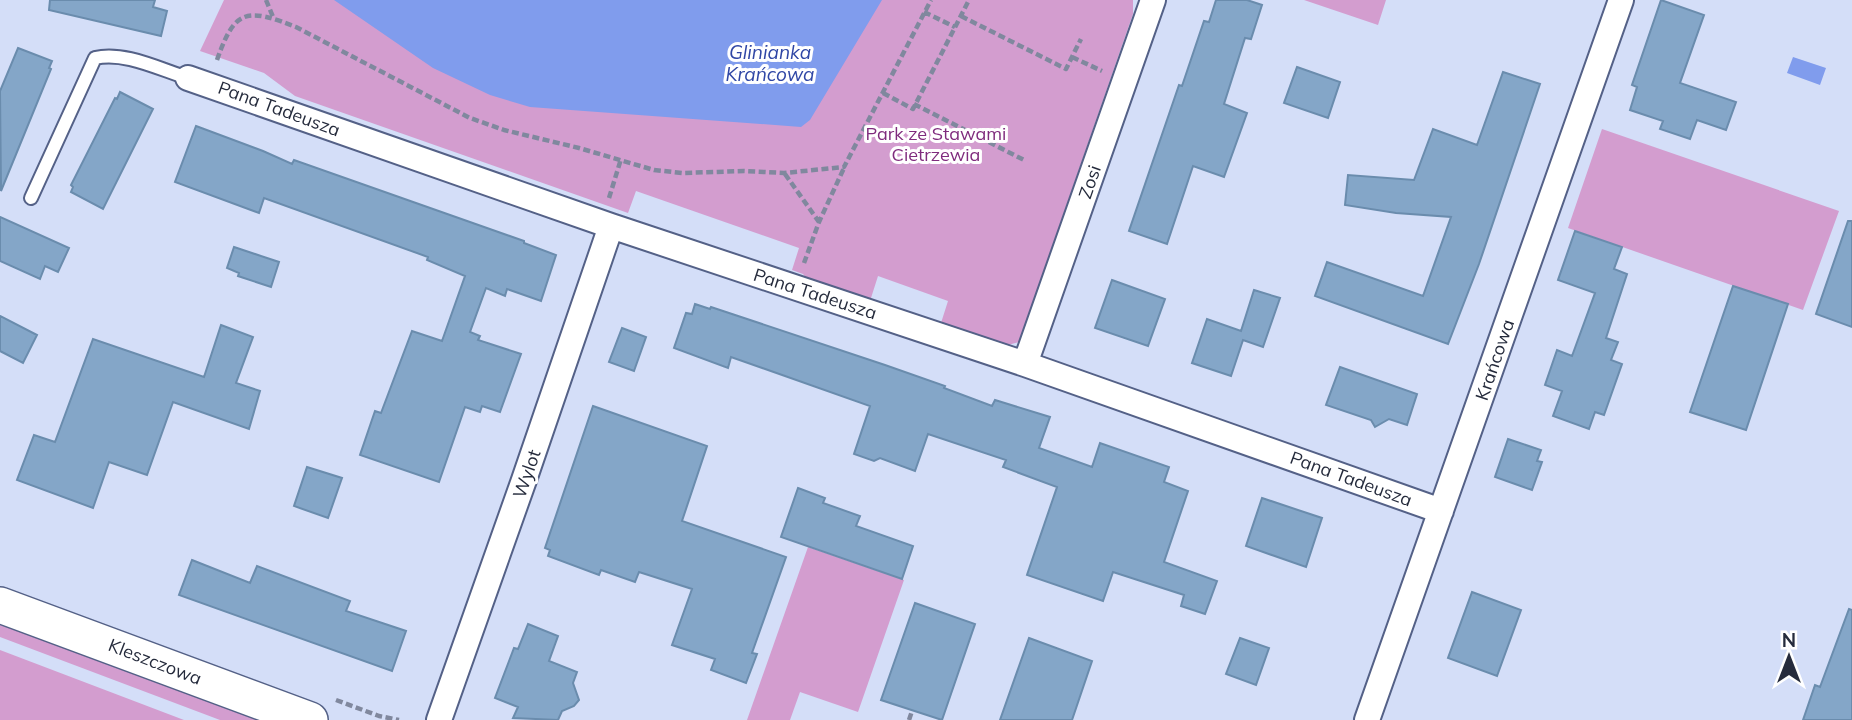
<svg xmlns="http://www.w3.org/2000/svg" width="1852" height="720" font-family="Mulish,sans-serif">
  <rect width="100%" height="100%" fill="#d4def8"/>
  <!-- green -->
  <path fill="#d39dcf" d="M 224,0 L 1133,0 L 1133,14 L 1019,342 L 1008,345 L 941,323 L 948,301 L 878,276 L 871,298 L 862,300 L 809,281 L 803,274 L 792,270 L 799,248 L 636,191 L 628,213 L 295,96 L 264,73 L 200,51 Z
    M 1304,0 L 1386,0 L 1378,25 Z
    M 1602,129 L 1839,211 L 1803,310 L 1568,228 Z
    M 808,547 L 904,580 L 858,712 L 800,692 L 790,720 L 747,720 Z
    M 0,625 L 27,633 L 259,720 L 220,720 L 0,637 Z
    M 0,650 L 184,720 L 0,720 Z"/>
  <!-- water -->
  <path fill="#809ced" d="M 334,0 L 882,0 L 810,120 L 801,127 L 530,107 L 490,95 L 433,68 Z
    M 1793,57 L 1826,68 L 1820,85 L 1787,73 Z"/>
  <!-- building -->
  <path fill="#84a6c8" stroke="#6a8cad" stroke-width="2" d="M 50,0 L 155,0 L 153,7 L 167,11 L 161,36 L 49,10 Z
    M 1216,0 L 1247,0 L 1262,5 L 1251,39 L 1245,38 L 1224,104 L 1247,113 L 1224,177 L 1193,166 L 1167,244 L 1129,231 L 1179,85 L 1182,86 L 1204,21 L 1209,22 Z
    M 1661,0 L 1704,15 L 1680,83 L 1736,102 L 1726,130 L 1697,120 L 1690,139 L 1660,129 L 1663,121 L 1630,110 L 1637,87 L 1632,85 Z
    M 18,48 L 52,61 L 49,68 L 51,69 L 1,191 L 0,91 Z
    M 1297,67 L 1340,82 L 1328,118 L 1284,103 Z
    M 1503,72 L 1540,84 L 1479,264 L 1448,344 L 1315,296 L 1327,262 L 1423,296 L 1451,217 L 1396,213 L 1345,205 L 1348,175 L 1414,180 L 1433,129 L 1477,145 Z
    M 120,92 L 153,109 L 103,209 L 71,192 L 73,187 L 71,185 L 115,98 L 117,99 Z
    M 196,126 L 263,151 L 292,164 L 294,160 L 524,241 L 524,243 L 556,255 L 541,301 L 507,289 L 505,296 L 486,288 L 470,332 L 480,336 L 478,340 L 521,354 L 500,412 L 482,406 L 480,412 L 465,407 L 439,482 L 360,455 L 375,411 L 381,413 L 412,331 L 442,341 L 465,276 L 427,260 L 428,257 L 264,198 L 259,213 L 175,182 Z
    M 0,217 L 69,248 L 58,272 L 45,266 L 40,279 L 0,261 Z
    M 1848,221 L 1852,221 L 1852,327 L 1816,314 Z
    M 1575,231 L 1622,247 L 1614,269 L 1627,274 L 1606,338 L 1618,342 L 1611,360 L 1622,364 L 1604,415 L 1595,412 L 1589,429 L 1553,416 L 1562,391 L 1545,385 L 1557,350 L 1572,356 L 1595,293 L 1558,280 Z
    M 234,247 L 279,262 L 271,287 L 238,276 L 239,273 L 227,268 Z
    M 1112,280 L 1165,299 L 1148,346 L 1095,328 Z
    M 1733,286 L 1788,304 L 1746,430 L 1690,412 Z
    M 1254,290 L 1280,298 L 1263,347 L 1243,340 L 1231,376 L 1192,363 L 1207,319 L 1241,331 Z
    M 695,304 L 710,309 L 711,307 L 885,365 L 945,386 L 944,388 L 992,406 L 995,400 L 1050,417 L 1039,448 L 1092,467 L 1100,443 L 1169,467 L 1164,482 L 1188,491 L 1164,562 L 1217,581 L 1205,614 L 1181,606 L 1184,595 L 1113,572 L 1103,601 L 1027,575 L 1057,487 L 1003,467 L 1006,460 L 928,434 L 915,471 L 880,458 L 874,461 L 854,454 L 870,406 L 731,357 L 728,368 L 674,348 L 686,313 L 692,314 Z
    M 0,316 L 37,335 L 23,363 L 0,351 Z
    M 221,325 L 253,337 L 236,383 L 260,391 L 249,429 L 173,402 L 147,475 L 109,462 L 93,508 L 17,480 L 34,435 L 55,442 L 93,339 L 204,377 Z
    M 622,328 L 646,337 L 634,371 L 609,362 Z
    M 1340,367 L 1417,394 L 1407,425 L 1389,419 L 1375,427 L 1371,420 L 1326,405 Z
    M 593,406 L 707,446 L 682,521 L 786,557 L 752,653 L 757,654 L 746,683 L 711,670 L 715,659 L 672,645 L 692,589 L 639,572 L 635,582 L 601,570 L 599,575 L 548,556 L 550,550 L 545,548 Z
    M 1508,439 L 1541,450 L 1537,461 L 1542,462 L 1532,490 L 1495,477 Z
    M 307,467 L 342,478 L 328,518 L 294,506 Z
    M 798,488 L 825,498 L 823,503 L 860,516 L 856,526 L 913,546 L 902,579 L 781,537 Z
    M 1262,498 L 1322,518 L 1306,567 L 1246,546 Z
    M 192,560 L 250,583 L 257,566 L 350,601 L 346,611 L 406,631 L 392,671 L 179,595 Z
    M 1472,592 L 1521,610 L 1497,676 L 1448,658 Z
    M 915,603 L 975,624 L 942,720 L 881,700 Z
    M 1849,609 L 1852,610 L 1852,720 L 1803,720 L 1815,685 L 1820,687 Z
    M 528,624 L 558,636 L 549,661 L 577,672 L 573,683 L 579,700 L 574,706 L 562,711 L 558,720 L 513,718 L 518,707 L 495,698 L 514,648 L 518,649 Z
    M 1029,638 L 1092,661 L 1072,720 L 1000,720 Z
    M 1240,638 L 1269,648 L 1256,685 L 1226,674 Z"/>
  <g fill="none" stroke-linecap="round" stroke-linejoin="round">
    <defs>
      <path id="service" d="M 31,198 L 95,58 C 124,51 159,69 188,78"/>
      <path id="minor" d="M 188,78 L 611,226 L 1025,364 L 1441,511
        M 1025,364 L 1153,0
        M 439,720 L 524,480 L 611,226
        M 1367,720 L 1621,0"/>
      <path id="secondary" d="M 0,605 L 310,720"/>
    </defs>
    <!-- service casing -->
    <use href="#service" stroke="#546187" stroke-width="16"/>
    <!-- minor casing -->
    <use href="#minor" stroke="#546187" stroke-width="28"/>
    <!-- secondary casing -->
    <use href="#secondary" stroke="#546187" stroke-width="38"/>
    <!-- path -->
    <path stroke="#80889e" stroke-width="4.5" stroke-dasharray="7 3.5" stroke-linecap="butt" d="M 266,0 L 273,17
      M 924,12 L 955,27
      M 961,16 L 1066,69 L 1081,39
      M 1072,57 L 1102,71
      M 217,60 C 235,8 247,8 296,27 L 470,118 L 504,130 L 579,148 L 654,170 L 682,173 L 744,171 L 784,173 L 844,167 L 931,0
      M 883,93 L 913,109 L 969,0
      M 914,104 L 1024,160
      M 785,174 L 819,222
      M 609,198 L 621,159
      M 804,263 L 819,222 L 844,168
      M 336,700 L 379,716 L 399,720
      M 909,720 L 912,711"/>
    <!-- service -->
    <use href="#service" stroke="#fff" stroke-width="12"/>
    <!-- minor -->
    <use href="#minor" stroke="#fff" stroke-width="24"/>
    <!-- secondary -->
    <use href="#secondary" stroke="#fff" stroke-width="35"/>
  </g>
  <g text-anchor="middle" stroke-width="6" stroke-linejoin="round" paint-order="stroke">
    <!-- street labels -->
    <g font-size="18" fill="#252b3c" stroke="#fff">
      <text transform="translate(279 109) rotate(20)" y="6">Pana Tadeusza</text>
      <text transform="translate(1090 182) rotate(-71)" y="6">Zosi</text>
      <text transform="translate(815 294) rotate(18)" y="6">Pana Tadeusza</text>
      <text transform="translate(1495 360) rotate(-71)" y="6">Krańcowa</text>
      <text transform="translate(527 474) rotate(-71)" y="6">Wylot</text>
      <text transform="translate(1351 479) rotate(20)" y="6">Pana Tadeusza</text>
      <text transform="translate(155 662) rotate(21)" y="6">Kleszczowa</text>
    </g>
    <!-- park labels -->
    <g font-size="18" fill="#7f2b7d" stroke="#fff">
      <text x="936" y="140">Park ze Stawami<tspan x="936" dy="21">Cietrzewia</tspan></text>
    </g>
    <!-- water labels -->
    <g font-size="19" font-style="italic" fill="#2f46a5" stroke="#fff">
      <text x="770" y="59">Glinianka<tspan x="770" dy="22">Krańcowa</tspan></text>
    </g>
  </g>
  <!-- north arrow -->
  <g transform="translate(1789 657)" stroke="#ffffff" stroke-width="5" paint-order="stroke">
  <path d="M0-5L12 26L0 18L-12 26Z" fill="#252b3c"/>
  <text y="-10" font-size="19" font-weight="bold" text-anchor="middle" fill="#252b3c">N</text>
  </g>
</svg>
